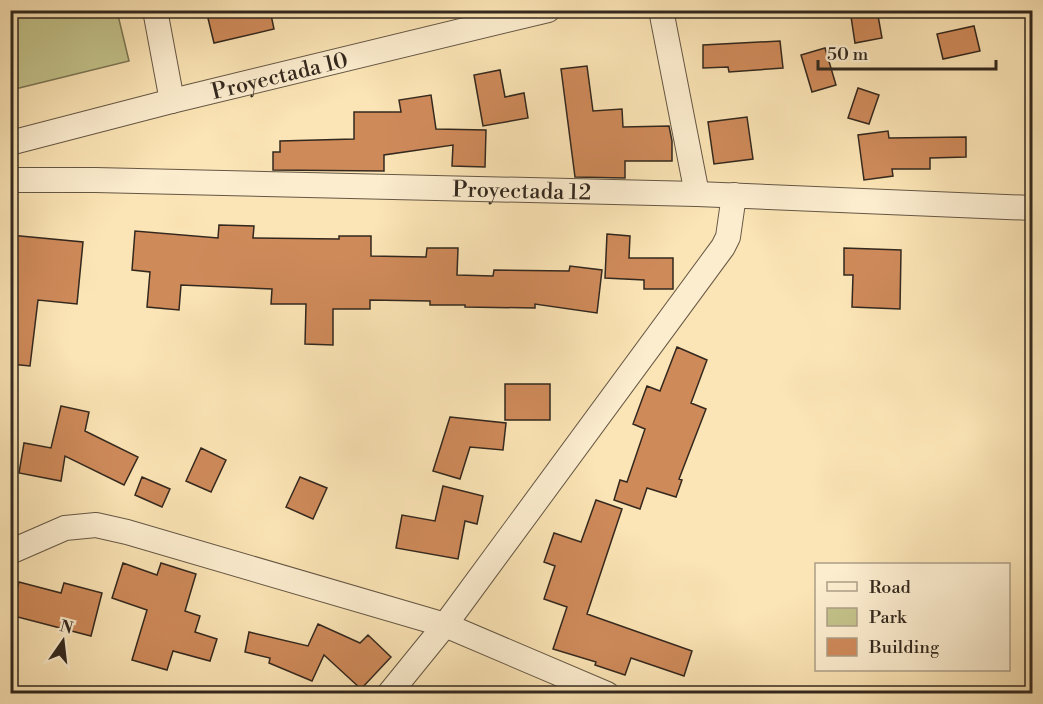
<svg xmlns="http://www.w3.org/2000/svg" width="1043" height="704" font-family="'Libre Bodoni',serif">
  <rect width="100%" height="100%" fill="#fbe4b5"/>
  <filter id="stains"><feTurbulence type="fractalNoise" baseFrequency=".00333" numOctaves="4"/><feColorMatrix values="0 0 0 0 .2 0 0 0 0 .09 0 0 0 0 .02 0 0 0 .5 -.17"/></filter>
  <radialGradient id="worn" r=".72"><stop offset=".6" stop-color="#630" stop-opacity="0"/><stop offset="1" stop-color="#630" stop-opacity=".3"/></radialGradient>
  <!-- green -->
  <path fill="#c3c28a" stroke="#7b7554" stroke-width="1.5" d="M 10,11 L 117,11 L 129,61 L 11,90 Z"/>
  <!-- building -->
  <path fill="#cf8a5a" stroke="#33281e" stroke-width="1.5" d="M 206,10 L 270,10 L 274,29 L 214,43 Z
    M 850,10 L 877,10 L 882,38 L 855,43 Z
    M 974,26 L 980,51 L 943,59 L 937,34 Z
    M 780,41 L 783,68 L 729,72 L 728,67 L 703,68 L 703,45 Z
    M 825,48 L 836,85 L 812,92 L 801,55 Z
    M 587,66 L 593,111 L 622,109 L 623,127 L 669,126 L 672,141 L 672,161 L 625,161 L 625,178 L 575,177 L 561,69 Z
    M 500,70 L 505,97 L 524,93 L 528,118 L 483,126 L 474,75 Z
    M 858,88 L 879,95 L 869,124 L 848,118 Z
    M 431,95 L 436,129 L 486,130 L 485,167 L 452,166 L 453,145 L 384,155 L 384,171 L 273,170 L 273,152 L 280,152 L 280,141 L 354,139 L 354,112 L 401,112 L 399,100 Z
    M 747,117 L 753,159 L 714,164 L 708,122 Z
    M 888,131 L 889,138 L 966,137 L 966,157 L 930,158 L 930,169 L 892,169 L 893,176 L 864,180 L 858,135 Z
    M 219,225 L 254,226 L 253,238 L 339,239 L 339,236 L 371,236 L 371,256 L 426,257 L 427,248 L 458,248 L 457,275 L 493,276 L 494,270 L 569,271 L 570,266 L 602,270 L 597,313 L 535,304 L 535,308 L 465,307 L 465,305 L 430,305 L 430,301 L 370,300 L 370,309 L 333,309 L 333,345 L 305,344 L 306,304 L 271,304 L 272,289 L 181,285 L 179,310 L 147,307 L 150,272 L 132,270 L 135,231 L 218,238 Z
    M 607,234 L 630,236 L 629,258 L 673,258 L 673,289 L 644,289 L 644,280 L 605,278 Z
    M 10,235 L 83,242 L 77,304 L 38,300 L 30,366 L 10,364 Z
    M 844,248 L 901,250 L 900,309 L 852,307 L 853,275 L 844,275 Z
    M 677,347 L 707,360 L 691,403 L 706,409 L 679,479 L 682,480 L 676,497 L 647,488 L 640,509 L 614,500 L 620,480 L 627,482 L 645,429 L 633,424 L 647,386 L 660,391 Z
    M 505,384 L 550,384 L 550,420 L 505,420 Z
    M 61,406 L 89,412 L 85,431 L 138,457 L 124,485 L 65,456 L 61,481 L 19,473 L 24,443 L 51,448 Z
    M 450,417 L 506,423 L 503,450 L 470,447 L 460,479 L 433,471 Z
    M 201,448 L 226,460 L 211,492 L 186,481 Z
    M 142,477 L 170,489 L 162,507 L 135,495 Z
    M 300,477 L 327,488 L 313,519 L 286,507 Z
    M 443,486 L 483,496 L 477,524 L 465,521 L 458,559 L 396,548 L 402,515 L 435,521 Z
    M 596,500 L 622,509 L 587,614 L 692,651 L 684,676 L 631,658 L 625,675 L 595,665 L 596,662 L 553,649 L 567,607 L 544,599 L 555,566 L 544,562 L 554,533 L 581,542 Z
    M 123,563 L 157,575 L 161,563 L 196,574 L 185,611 L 200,616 L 195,632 L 217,639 L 210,661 L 173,651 L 167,670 L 132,660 L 147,610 L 112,598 Z
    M 19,582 L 61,593 L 64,583 L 102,593 L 91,636 L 10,615 Z
    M 318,624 L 360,643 L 368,635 L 391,657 L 361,689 L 324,655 L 312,681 L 269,663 L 270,658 L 245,652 L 249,632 L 308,646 Z"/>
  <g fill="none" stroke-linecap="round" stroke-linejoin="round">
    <defs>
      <g id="minor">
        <path d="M 155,10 L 172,101"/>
        <path d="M 661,10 L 697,194"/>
        <path id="s1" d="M 10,143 L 172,101 L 548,10"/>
        <path id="s2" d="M 10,180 L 95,180 L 697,194 L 1032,208"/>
        <path d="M 10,552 L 65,528 L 96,525 L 127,532 L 445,625 L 607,694"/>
        <path d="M 389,694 L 445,625 L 723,247 L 728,237 L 734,195"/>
      </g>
    </defs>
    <!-- minor casing -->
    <use href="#minor" stroke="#655744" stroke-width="26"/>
    <!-- minor -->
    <use href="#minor" stroke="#fcedcf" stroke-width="24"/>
  </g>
  <g text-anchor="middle" stroke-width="5" stroke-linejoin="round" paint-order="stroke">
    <!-- street labels -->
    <g font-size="22" fill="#33281e" stroke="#fcedcf">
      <text dy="8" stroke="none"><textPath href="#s1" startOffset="278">Proyectada 10</textPath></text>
      <text dy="8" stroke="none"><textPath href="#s2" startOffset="512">Proyectada 12</textPath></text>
    </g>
  </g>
  <!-- margin -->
  <rect width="1043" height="704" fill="none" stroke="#fbe4b5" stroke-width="36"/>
  <rect x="12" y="12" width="1019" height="680" fill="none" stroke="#33281e" stroke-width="3"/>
  <rect x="18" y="18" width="1007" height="668" fill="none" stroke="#33281e" stroke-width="1.5"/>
  <!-- legend -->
  <rect x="815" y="563" width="195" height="108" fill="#fcedcf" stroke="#ac9e88" stroke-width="1.5"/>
  <rect x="827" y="582" width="30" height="9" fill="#fcedcf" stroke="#ac9e88" stroke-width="1.5"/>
  <text x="869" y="593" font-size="18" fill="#33281e">Road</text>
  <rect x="827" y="608" width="30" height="18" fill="#c3c28a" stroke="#ac9e88" stroke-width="1.5"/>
  <text x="869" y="623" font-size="18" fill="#33281e">Park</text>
  <rect x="827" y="638" width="30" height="18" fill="#cf8a5a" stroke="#ac9e88" stroke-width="1.5"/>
  <text x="869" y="653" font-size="18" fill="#33281e">Building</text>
  <!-- north arrow -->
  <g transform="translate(63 641) rotate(14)" stroke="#fcedcf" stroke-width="4.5" paint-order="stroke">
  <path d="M0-4.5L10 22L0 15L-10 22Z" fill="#33281e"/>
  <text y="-9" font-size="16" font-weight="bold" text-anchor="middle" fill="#33281e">N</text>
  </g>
  <!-- scale -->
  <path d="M818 60v9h178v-9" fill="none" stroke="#33281e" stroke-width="3"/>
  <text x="827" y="60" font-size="18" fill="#33281e" stroke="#fcedcf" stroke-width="4.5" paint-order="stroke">50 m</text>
  <rect width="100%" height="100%" filter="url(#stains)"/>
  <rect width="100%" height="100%" fill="url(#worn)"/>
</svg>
